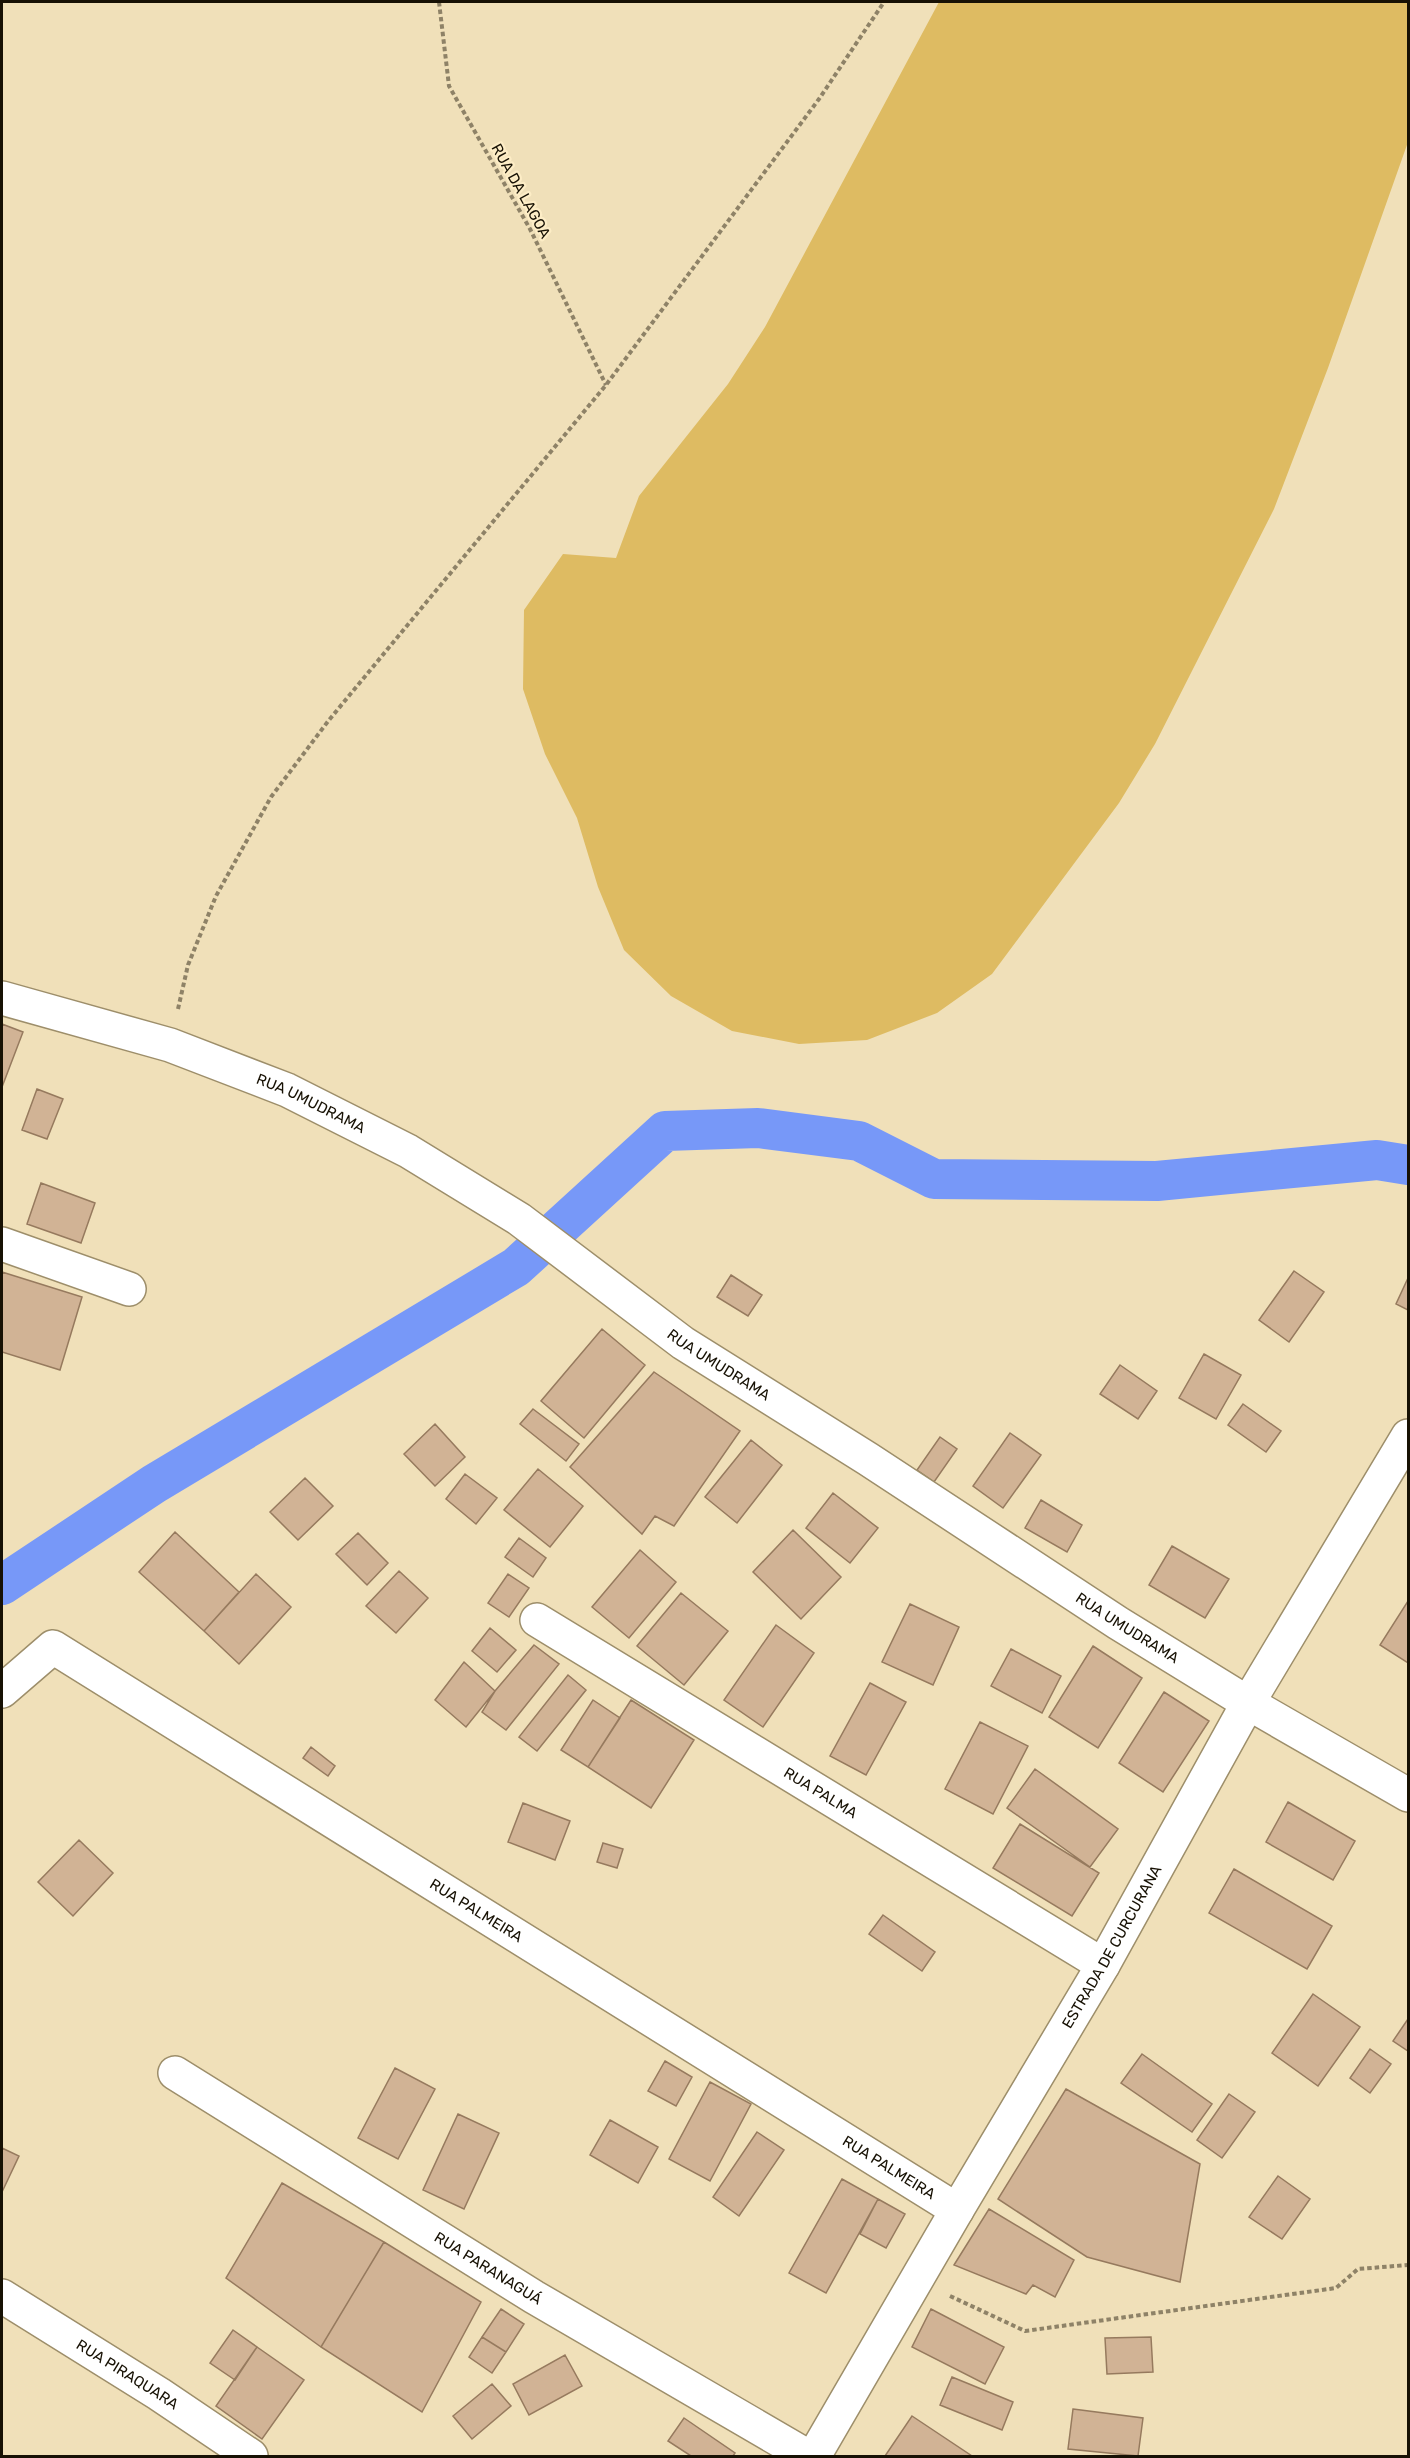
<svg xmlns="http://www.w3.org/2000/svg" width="1410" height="2458" font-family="Rubik,sans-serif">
  <rect width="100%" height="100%" fill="#f0e0b9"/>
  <!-- green -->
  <path fill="#debb62" d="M 939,2 L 1408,2 L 1408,142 L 1328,368 L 1274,509 L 1155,744 L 1119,803 L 992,974 L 937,1013 L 867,1040 L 799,1044 L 732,1031 L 671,996 L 624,950 L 598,887 L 577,818 L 545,754 L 523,689 L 524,610 L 563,554 L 616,558 L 639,496 L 728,384 L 765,327 Z"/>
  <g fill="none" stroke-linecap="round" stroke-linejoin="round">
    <!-- canal -->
    <path stroke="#7798f8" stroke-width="40" d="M 2,1585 L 154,1484 L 516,1267 L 665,1131 L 758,1128 L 859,1141 L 934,1179 L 1157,1181 L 1377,1160 L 1408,1165"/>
  </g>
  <!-- building -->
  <path fill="#d1b395" stroke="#967a5e" stroke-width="1.5" d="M 2,1024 L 23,1032 L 2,1087 Z
    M 37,1089 L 63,1099 L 47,1139 L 22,1130 Z
    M 41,1183 L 95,1203 L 81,1243 L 27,1224 Z
    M 1294,1271 L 1324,1292 L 1289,1342 L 1259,1320 Z
    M 2,1272 L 82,1297 L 60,1370 L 2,1352 Z
    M 731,1275 L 762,1295 L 748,1316 L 717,1297 Z
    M 1408,1278 L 1408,1310 L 1396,1304 Z
    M 602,1329 L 645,1365 L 584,1438 L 541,1401 Z
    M 1204,1354 L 1241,1375 L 1216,1419 L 1179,1398 Z
    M 1120,1365 L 1157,1391 L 1138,1419 L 1100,1394 Z
    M 654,1372 L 740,1431 L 674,1526 L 655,1516 L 642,1534 L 570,1467 Z
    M 1243,1404 L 1281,1431 L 1266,1452 L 1228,1425 Z
    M 533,1409 L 579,1444 L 566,1461 L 520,1424 Z
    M 435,1424 L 465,1457 L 435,1486 L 404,1454 Z
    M 1010,1433 L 1041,1455 L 1003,1508 L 973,1486 Z
    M 940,1437 L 957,1449 L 934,1482 L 917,1470 Z
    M 751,1440 L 782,1465 L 737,1523 L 705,1497 Z
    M 538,1469 L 583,1506 L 550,1547 L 504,1510 Z
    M 465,1474 L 497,1498 L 476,1524 L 446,1499 Z
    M 305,1478 L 333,1506 L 298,1540 L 270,1512 Z
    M 833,1493 L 878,1528 L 850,1563 L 806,1528 Z
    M 1041,1500 L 1082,1525 L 1067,1552 L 1025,1528 Z
    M 793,1530 L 841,1577 L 801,1619 L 753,1572 Z
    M 175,1532 L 239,1592 L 204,1631 L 139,1572 Z
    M 358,1533 L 388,1563 L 367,1585 L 336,1554 Z
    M 519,1538 L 546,1558 L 533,1577 L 505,1557 Z
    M 1172,1546 L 1229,1579 L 1205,1618 L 1149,1585 Z
    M 640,1550 L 676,1582 L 629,1638 L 592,1607 Z
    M 399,1571 L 428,1598 L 396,1633 L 366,1606 Z
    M 256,1574 L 291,1607 L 239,1664 L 204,1631 Z
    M 508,1574 L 529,1588 L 509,1617 L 488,1603 Z
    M 681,1593 L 728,1631 L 684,1685 L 637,1646 Z
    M 1408,1601 L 1408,1663 L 1380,1645 Z
    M 910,1604 L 959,1627 L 933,1685 L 882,1662 Z
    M 776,1625 L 814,1653 L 763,1727 L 724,1700 Z
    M 490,1628 L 516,1650 L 497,1672 L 472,1651 Z
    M 534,1645 L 559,1664 L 506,1730 L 482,1712 L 495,1691 Z
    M 1093,1646 L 1142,1678 L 1098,1748 L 1049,1717 Z
    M 1011,1649 L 1061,1676 L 1042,1713 L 991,1686 Z
    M 464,1662 L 495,1691 L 466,1727 L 435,1700 Z
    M 568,1675 L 586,1690 L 537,1751 L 519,1737 Z
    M 870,1683 L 906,1702 L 866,1775 L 830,1756 Z
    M 1164,1692 L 1209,1721 L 1163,1792 L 1119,1763 Z
    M 593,1700 L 620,1718 L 588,1767 L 561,1750 Z
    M 631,1700 L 694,1740 L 651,1808 L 588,1767 Z
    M 980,1722 L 1028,1746 L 993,1814 L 945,1789 Z
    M 311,1747 L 335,1766 L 328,1776 L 303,1758 Z
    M 1035,1769 L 1118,1829 L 1090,1867 L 1007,1808 Z
    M 1288,1802 L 1355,1841 L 1333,1880 L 1266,1842 Z
    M 523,1803 L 570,1821 L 555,1860 L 508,1842 Z
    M 1020,1824 L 1099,1873 L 1072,1916 L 993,1868 Z
    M 79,1840 L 113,1873 L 73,1916 L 38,1882 Z
    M 603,1843 L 623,1849 L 617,1868 L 597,1862 Z
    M 1234,1869 L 1332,1926 L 1307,1969 L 1209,1913 Z
    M 883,1915 L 935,1952 L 922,1971 L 869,1934 Z
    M 1313,1994 L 1360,2027 L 1318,2086 L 1272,2053 Z
    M 1408,2019 L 1408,2051 L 1393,2041 Z
    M 1370,2049 L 1391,2064 L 1370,2093 L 1350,2078 Z
    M 1142,2054 L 1212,2104 L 1192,2132 L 1121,2083 Z
    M 665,2061 L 692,2077 L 676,2106 L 648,2091 Z
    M 395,2068 L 435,2089 L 398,2159 L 358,2138 Z
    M 710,2082 L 751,2104 L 710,2181 L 669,2159 Z
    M 1066,2089 L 1200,2164 L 1180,2282 L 1087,2257 L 998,2199 Z
    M 1229,2094 L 1255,2112 L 1222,2158 L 1197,2140 Z
    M 458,2114 L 499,2133 L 464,2209 L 423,2190 Z
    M 610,2120 L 658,2147 L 638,2183 L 590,2155 Z
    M 757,2132 L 784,2150 L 739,2216 L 713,2197 Z
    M 2,2148 L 19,2156 L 2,2192 Z
    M 1278,2176 L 1310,2199 L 1282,2239 L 1249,2217 Z
    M 842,2179 L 878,2199 L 826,2293 L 789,2273 Z
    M 282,2183 L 384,2242 L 321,2347 L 226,2278 Z
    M 878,2199 L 905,2214 L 886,2248 L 860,2234 Z
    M 989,2209 L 1074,2260 L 1055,2297 L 1033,2285 L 1026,2294 L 954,2265 Z
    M 384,2242 L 481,2302 L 422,2412 L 321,2347 Z
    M 501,2309 L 524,2324 L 506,2352 L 482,2337 Z
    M 931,2309 L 1004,2347 L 985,2384 L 912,2347 Z
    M 233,2330 L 257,2347 L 235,2380 L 210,2363 Z
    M 482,2337 L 506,2352 L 492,2373 L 469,2357 Z
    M 1151,2337 L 1153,2372 L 1107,2374 L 1105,2338 Z
    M 257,2347 L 304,2380 L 262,2439 L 216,2406 Z
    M 565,2355 L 582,2386 L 529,2415 L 513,2384 Z
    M 952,2377 L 1013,2402 L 1002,2430 L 940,2405 Z
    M 492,2384 L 511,2406 L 472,2439 L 453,2416 Z
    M 1073,2409 L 1143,2418 L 1138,2456 L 1068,2449 Z
    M 912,2416 L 972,2456 L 885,2456 Z
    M 684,2418 L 735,2453 L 733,2456 L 691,2456 L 668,2441 Z"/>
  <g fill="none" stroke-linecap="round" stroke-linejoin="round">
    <defs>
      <g id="minor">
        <path id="s1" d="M 2,998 L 170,1045 L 287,1090 L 408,1151 L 519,1219 L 683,1343 L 868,1459 L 1118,1623 L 1248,1703 L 1408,1795"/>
        <path d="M 2,1244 L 129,1289"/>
        <path id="s2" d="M 537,1620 L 1103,1965"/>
        <path id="s3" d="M 2,1691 L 53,1647 L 957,2210"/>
        <path id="s4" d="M 175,2073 L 534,2297 L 807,2456"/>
        <path id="s5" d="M 2,2296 L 159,2394 L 251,2456"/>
      </g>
      <g id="major">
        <path id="s6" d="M 814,2456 L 957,2210 L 1103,1965 L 1248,1703 L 1408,1436"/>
      </g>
    </defs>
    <!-- minor casing -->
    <use href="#minor" stroke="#9d8e6a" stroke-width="36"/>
    <!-- major casing -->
    <use href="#major" stroke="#9d8e6a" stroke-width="36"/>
    <!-- path -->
    <path stroke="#8e8267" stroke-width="4" stroke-dasharray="4.5 3" stroke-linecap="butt" d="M 439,2 L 449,86 L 530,229 L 606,385
      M 178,1009 L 188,965 L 216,896 L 271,797 L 329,720 L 606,385 L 819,99 L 884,2
      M 950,2296 L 1025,2331 L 1336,2288 L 1358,2269 L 1408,2265"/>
    <!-- minor -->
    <use href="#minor" stroke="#fff" stroke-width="33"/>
    <!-- major -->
    <use href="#major" stroke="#fff" stroke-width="33"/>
  </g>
  <g text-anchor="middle" stroke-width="4.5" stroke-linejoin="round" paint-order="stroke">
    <!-- street labels -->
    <g font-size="15" fill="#171104" stroke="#fdedc6">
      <text transform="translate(521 191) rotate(61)" y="5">RUA DA LAGOA</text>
      <text dy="5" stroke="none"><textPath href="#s1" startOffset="327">RUA UMUDRAMA</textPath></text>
      <text dy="5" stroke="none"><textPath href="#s1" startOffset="813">RUA UMUDRAMA</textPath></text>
      <text dy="5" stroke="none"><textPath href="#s1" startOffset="1299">RUA UMUDRAMA</textPath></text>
      <text dy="5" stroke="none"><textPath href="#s2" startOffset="332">RUA PALMA</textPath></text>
      <text dy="5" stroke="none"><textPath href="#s3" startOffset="566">RUA PALMEIRA</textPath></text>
      <text dy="5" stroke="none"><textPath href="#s6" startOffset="590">ESTRADA DE CURCURANA</textPath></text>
      <text dy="5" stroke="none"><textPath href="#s3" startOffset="1052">RUA PALMEIRA</textPath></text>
      <text dy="5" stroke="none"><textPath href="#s4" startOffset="369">RUA PARANAGUÁ</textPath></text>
      <text dy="5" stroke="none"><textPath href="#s5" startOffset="148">RUA PIRAQUARA</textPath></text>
    </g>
  </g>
  <!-- border -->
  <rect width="1410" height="2458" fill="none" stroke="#171104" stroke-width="6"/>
</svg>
